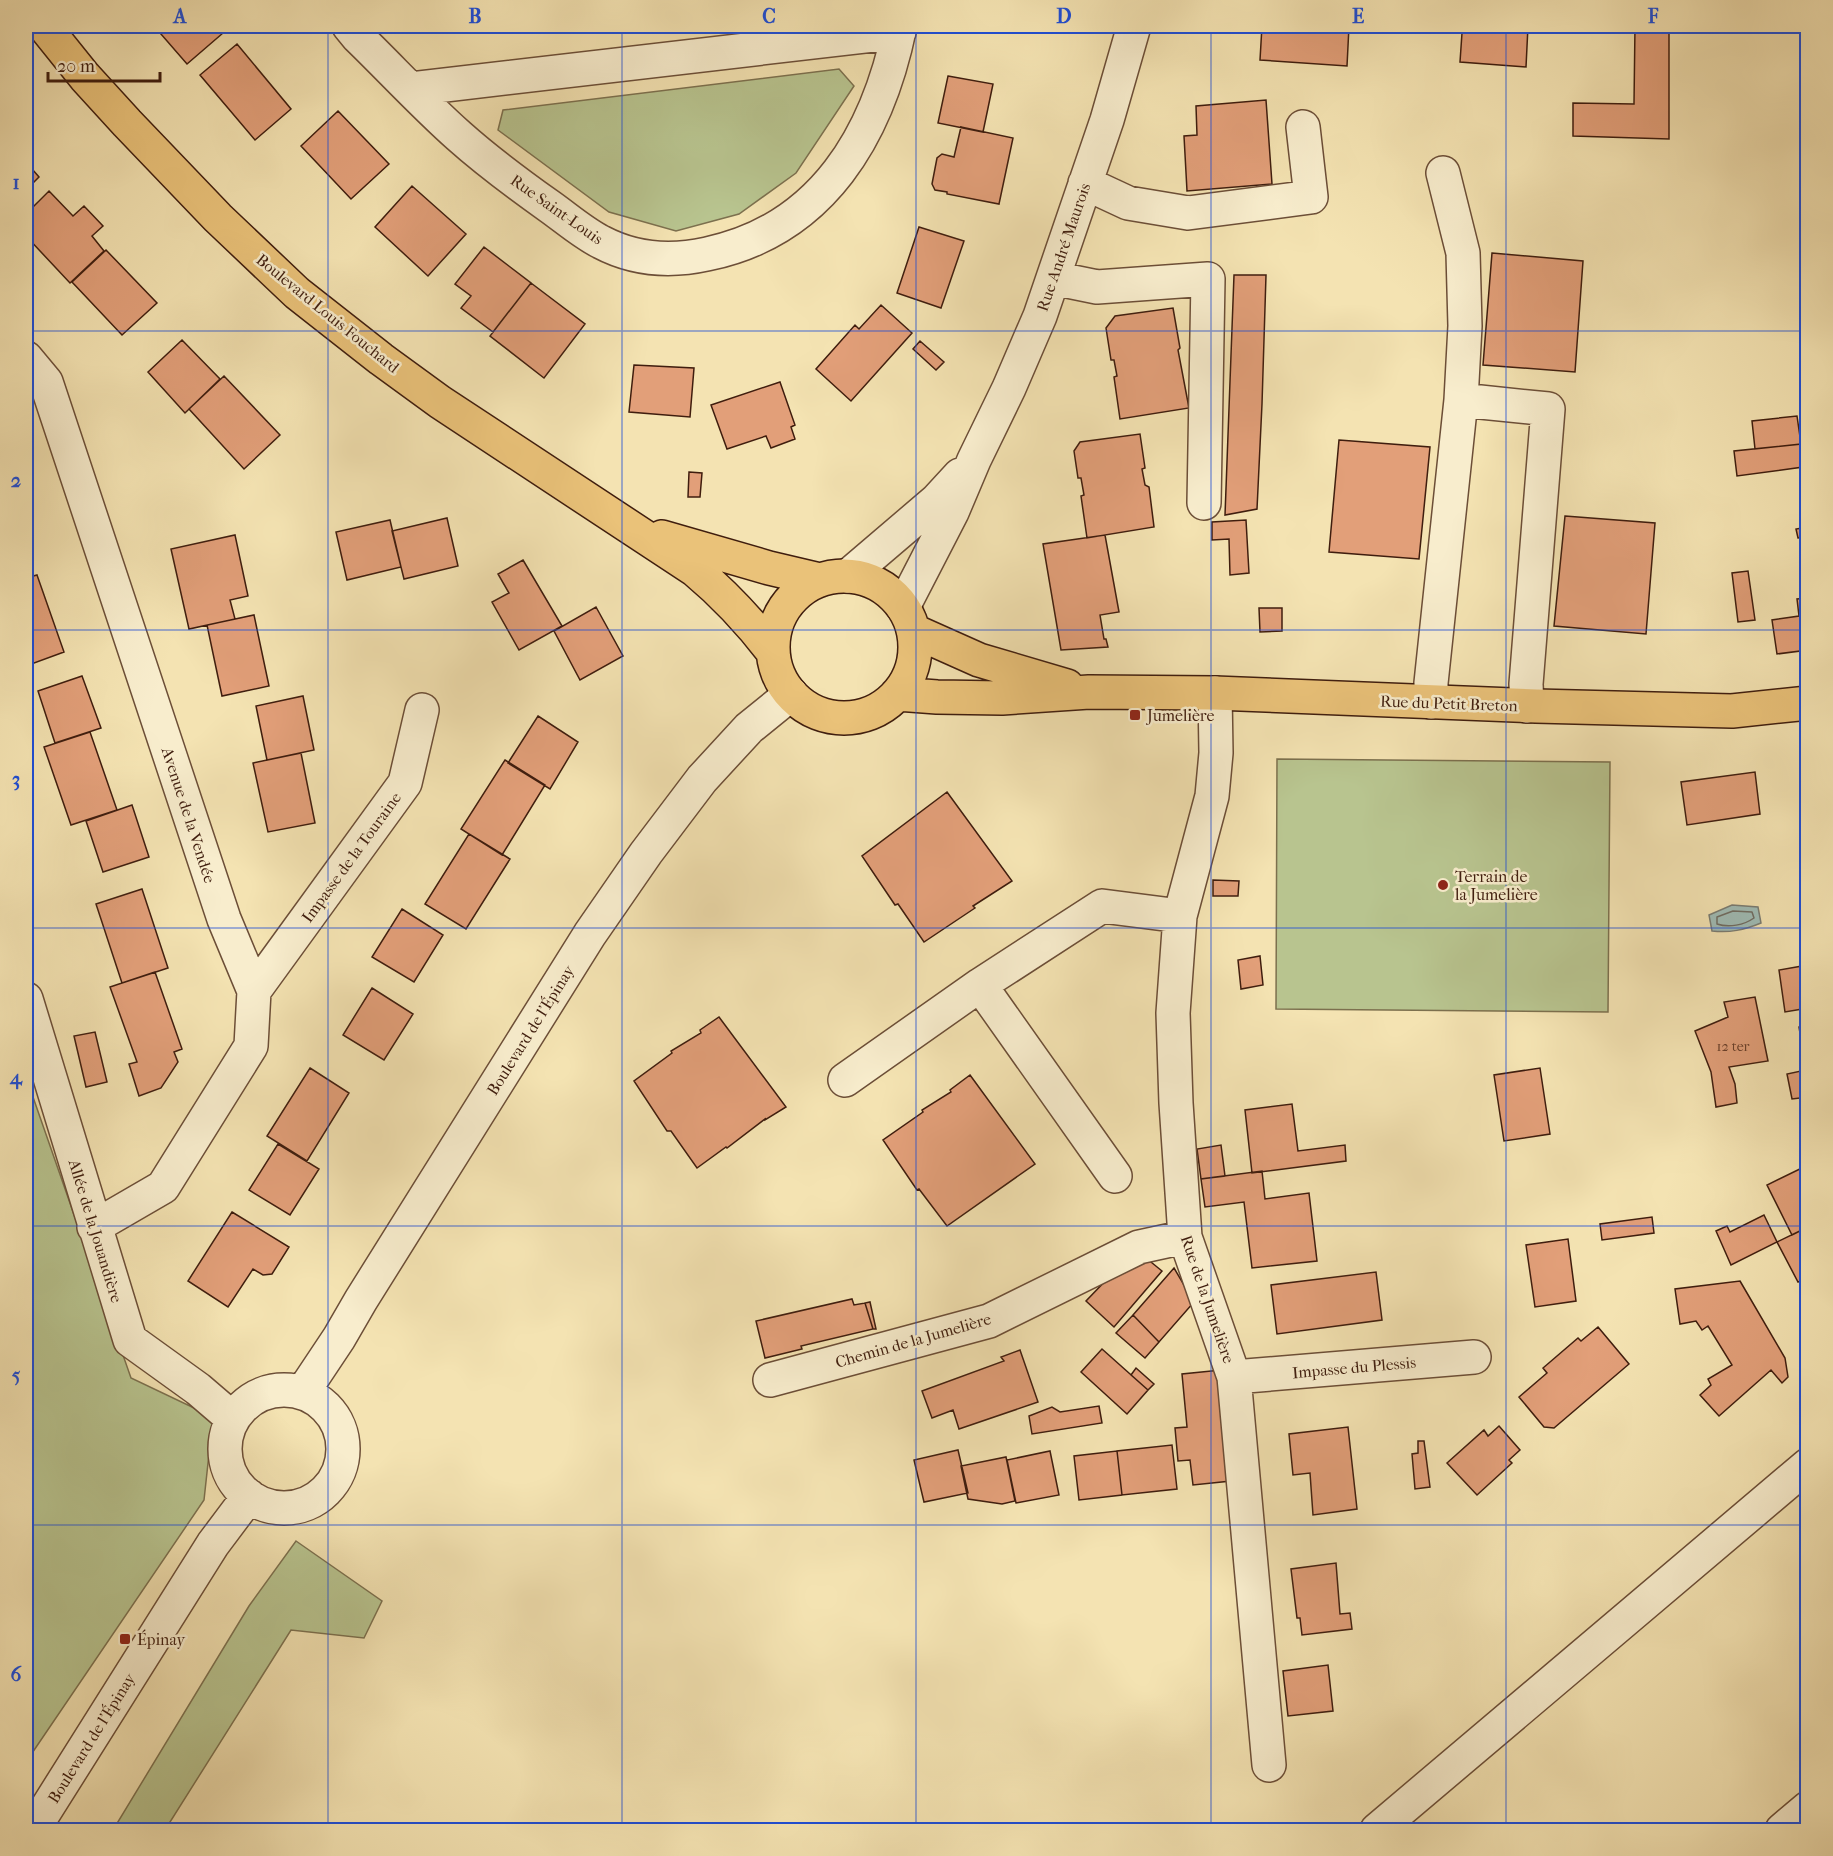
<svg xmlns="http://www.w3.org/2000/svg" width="1833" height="1856" font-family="'IM FELL French Canon',serif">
  <rect width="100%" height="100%" fill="#f4e3b2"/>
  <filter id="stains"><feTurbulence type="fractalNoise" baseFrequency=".00333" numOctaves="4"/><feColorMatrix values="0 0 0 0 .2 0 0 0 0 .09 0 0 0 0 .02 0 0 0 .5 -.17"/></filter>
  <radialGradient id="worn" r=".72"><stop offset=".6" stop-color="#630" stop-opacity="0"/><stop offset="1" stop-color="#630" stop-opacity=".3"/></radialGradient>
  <!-- green -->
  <path fill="#b8c48f" stroke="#7c704e" stroke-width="1.5" d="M 839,69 L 854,86 L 796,173 L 739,214 L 676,231 L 609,212 L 498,130 L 503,110 Z
    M 1277,759 L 1610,762 L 1608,1012 L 1276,1009 Z
    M 26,1077 L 131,1378 L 213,1417 L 204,1500 L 26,1762 Z
    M 296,1541 L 382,1601 L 364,1638 L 291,1630 L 165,1830 L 113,1830 L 249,1606 Z"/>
  <!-- water -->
  <path fill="#9fbcb6" stroke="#797c73" stroke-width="1.5" d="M 1732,905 L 1758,907 L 1761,923 C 1744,930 1730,933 1712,931 L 1709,915 Z"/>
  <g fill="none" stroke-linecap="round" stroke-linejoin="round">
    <!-- shore -->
    <path stroke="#6f6c62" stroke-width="1.5" d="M 1733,911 L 1752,912 L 1754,918 C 1744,925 1729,928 1717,924 L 1717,917 Z"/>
  </g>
  <!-- building -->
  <path fill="#e29f79" stroke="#3f1d0e" stroke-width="1.5" d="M 154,26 L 217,26 L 223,33 L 187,64 Z
    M 1262,26 L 1349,26 L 1347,66 L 1260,60 Z
    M 1364,26 L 1528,26 L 1526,67 L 1460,62 L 1462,33 Z
    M 1635,26 L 1669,26 L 1669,139 L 1573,136 L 1573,103 L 1634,104 Z
    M 237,44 L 291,109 L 255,140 L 200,75 Z
    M 948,76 L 993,84 L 983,132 L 938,123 Z
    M 1266,100 L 1272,184 L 1187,191 L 1184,136 L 1197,135 L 1196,106 Z
    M 338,111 L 389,164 L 351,199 L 301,146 Z
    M 961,127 L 1013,138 L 999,204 L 947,194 L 947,192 L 935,190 L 932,184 L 937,158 L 942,154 L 954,157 Z
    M 26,162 L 39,177 L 26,190 Z
    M 412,186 L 466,234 L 428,276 L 375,227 Z
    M 49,191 L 73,216 L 84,206 L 103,226 L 92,236 L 104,251 L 70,283 L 26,236 L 26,214 Z
    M 919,227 L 964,241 L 941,308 L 897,293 Z
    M 484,247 L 531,283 L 493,332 L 461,308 L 471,296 L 455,284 Z
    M 106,250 L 157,303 L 122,335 L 72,282 Z
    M 1492,253 L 1583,261 L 1575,372 L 1483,365 Z
    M 1234,275 L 1266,275 L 1262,404 L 1257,509 L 1225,515 Z
    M 531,283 L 585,324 L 544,378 L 490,336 Z
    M 881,305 L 912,333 L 851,401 L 816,369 L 855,325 L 859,329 Z
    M 1173,308 L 1180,348 L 1178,350 L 1189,408 L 1120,419 L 1114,377 L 1117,376 L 1114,360 L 1111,360 L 1106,328 L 1115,316 Z
    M 182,340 L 220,379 L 185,413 L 148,372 Z
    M 920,341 L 944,362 L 936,370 L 913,349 Z
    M 634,365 L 694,368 L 690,417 L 629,412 Z
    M 224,376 L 280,435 L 244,469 L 189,409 Z
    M 780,382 L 795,425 L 791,427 L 795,439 L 771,448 L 766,436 L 727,449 L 711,405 Z
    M 1797,416 L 1801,444 L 1755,449 L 1752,421 Z
    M 1140,434 L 1145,468 L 1142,469 L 1145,485 L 1149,487 L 1154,527 L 1087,538 L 1081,496 L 1084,495 L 1081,478 L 1078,478 L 1074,451 L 1080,442 Z
    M 1339,440 L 1430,447 L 1419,559 L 1329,552 Z
    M 1801,444 L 1803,467 L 1737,476 L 1734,451 Z
    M 689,472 L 702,473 L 700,497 L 688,497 Z
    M 1565,516 L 1655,523 L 1646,634 L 1554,626 Z
    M 447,518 L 458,566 L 404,579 L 392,531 Z
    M 390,520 L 401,567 L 347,580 L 336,532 Z
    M 1246,520 L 1249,573 L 1230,575 L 1229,539 L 1212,540 L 1212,522 Z
    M 1808,527 L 1808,537 L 1798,538 L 1796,529 Z
    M 235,535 L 248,596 L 230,600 L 235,619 L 189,629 L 171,549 Z
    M 1105,535 L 1119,612 L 1100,615 L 1104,639 L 1106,639 L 1108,647 L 1061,650 L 1043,544 Z
    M 523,560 L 562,626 L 519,650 L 492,602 L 509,593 L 498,574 Z
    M 1748,571 L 1755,620 L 1738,622 L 1732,573 Z
    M 37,575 L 64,652 L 26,666 L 26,578 Z
    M 1808,598 L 1808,650 L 1777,654 L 1772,620 L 1799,616 L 1797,599 Z
    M 596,607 L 623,656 L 580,680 L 554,631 Z
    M 1259,608 L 1282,608 L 1282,631 L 1260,632 Z
    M 254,615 L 269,686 L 222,696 L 207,625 Z
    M 82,676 L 101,728 L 55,743 L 38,691 Z
    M 303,696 L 314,750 L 267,760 L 256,706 Z
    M 538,716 L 578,742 L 550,789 L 508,763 Z
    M 90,732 L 117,810 L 71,825 L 44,747 Z
    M 301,753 L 315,823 L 268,832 L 253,763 Z
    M 505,760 L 545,785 L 502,855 L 461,829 Z
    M 1755,772 L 1760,814 L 1687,825 L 1681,782 Z
    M 947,792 L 1012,881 L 973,906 L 975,908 L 924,942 L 898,904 L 895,905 L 862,856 Z
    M 132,805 L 149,857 L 103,872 L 86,821 Z
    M 469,834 L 510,859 L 466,929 L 425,904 Z
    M 1213,880 L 1239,881 L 1238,896 L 1213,896 Z
    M 142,889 L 168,968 L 122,983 L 96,904 Z
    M 402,909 L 443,935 L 414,982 L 372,957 Z
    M 1260,956 L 1263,985 L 1241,989 L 1238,960 Z
    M 1808,965 L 1808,1008 L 1785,1012 L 1779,970 Z
    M 155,972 L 182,1049 L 174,1052 L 178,1062 L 161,1088 L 139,1096 L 129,1064 L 137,1062 L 110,987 Z
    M 372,988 L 413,1014 L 384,1060 L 343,1035 Z
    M 1755,997 L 1768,1061 L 1729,1067 L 1735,1084 L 1737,1103 L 1716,1107 L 1711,1072 L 1695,1031 L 1728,1017 L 1724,1002 Z
    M 719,1017 L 786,1107 L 765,1120 L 765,1119 L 727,1148 L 726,1147 L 697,1168 L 671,1131 L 667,1131 L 634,1081 L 672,1053 L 671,1051 L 701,1033 L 700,1030 Z
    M 1808,1024 L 1808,1097 L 1792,1099 L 1787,1074 L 1806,1070 L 1799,1027 Z
    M 95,1032 L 107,1082 L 86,1087 L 74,1036 Z
    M 310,1068 L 349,1093 L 307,1161 L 267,1136 Z
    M 1540,1068 L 1550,1134 L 1504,1141 L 1494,1075 Z
    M 970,1075 L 1035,1164 L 947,1226 L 919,1189 L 917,1190 L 883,1140 L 923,1112 L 922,1110 L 951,1092 L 950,1090 Z
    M 1292,1104 L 1298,1151 L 1345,1145 L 1346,1161 L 1252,1173 L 1245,1110 Z
    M 278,1144 L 319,1169 L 290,1215 L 249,1190 Z
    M 1221,1145 L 1225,1176 L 1201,1179 L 1197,1149 Z
    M 1808,1165 L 1808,1227 L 1792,1235 L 1767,1185 Z
    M 1262,1171 L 1265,1199 L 1309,1193 L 1317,1261 L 1252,1268 L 1244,1202 L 1205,1207 L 1201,1179 Z
    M 232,1212 L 289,1247 L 272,1274 L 263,1275 L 253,1269 L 228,1307 L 188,1281 Z
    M 1764,1215 L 1777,1242 L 1731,1265 L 1716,1231 L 1727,1226 L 1730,1232 Z
    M 1652,1217 L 1654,1233 L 1602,1240 L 1600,1224 Z
    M 1808,1227 L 1808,1278 L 1798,1282 L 1777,1242 Z
    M 1568,1239 L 1576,1301 L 1535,1307 L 1526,1245 Z
    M 1146,1258 L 1162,1271 L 1114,1327 L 1086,1301 L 1114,1272 Z
    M 1174,1268 L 1194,1302 L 1159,1342 L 1133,1315 Z
    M 1376,1272 L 1382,1320 L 1277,1334 L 1271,1285 Z
    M 1740,1281 L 1785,1358 L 1788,1377 L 1782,1383 L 1771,1370 L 1719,1416 L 1700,1395 L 1711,1385 L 1708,1379 L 1732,1365 L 1708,1326 L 1702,1330 L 1696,1321 L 1680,1324 L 1675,1289 Z
    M 852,1299 L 854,1305 L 865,1303 L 873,1329 L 801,1346 L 802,1349 L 765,1358 L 756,1321 Z
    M 870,1302 L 876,1329 L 873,1329 L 865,1303 Z
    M 1133,1315 L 1159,1342 L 1145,1358 L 1116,1333 Z
    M 1598,1327 L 1629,1364 L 1554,1428 L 1544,1427 L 1519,1397 L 1547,1373 L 1543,1368 L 1578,1338 L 1581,1341 Z
    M 1102,1349 L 1148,1390 L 1127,1414 L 1081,1372 Z
    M 1020,1350 L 1038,1402 L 959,1429 L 953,1410 L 932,1418 L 922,1391 L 1004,1361 L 1001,1357 Z
    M 1136,1368 L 1154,1384 L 1148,1390 L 1131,1375 Z
    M 1221,1370 L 1231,1481 L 1193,1485 L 1190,1460 L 1178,1461 L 1175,1428 L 1187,1427 L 1182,1374 Z
    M 1099,1406 L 1102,1423 L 1032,1434 L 1029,1416 L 1052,1407 L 1060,1412 Z
    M 1499,1426 L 1520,1450 L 1509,1460 L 1512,1463 L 1477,1495 L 1447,1463 L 1484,1430 L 1488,1436 Z
    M 1348,1427 L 1357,1509 L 1313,1515 L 1310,1473 L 1293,1475 L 1289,1434 Z
    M 1418,1441 L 1424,1441 L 1430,1487 L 1415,1489 L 1412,1454 L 1418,1453 Z
    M 1172,1445 L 1177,1489 L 1122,1495 L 1117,1451 Z
    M 958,1450 L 968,1493 L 924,1502 L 914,1460 Z
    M 1050,1451 L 1059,1495 L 1016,1503 L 1007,1460 Z
    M 1117,1451 L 1122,1495 L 1079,1500 L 1074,1456 Z
    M 1006,1457 L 1015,1501 L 1002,1504 L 968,1499 L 961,1466 Z
    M 1336,1563 L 1340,1614 L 1350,1613 L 1352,1629 L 1302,1635 L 1300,1618 L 1297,1618 L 1291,1569 Z
    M 1328,1665 L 1333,1711 L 1288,1716 L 1283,1671 Z"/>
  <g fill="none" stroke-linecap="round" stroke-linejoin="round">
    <defs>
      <path id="minor" d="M 349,26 L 358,37 C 392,70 424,105 459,136 C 487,161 518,184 549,206 C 566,218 583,233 601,242 C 635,260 671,262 707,254 C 823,230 878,134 900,26
        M 411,89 L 899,32
        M 1443,173 L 1463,253 L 1465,326 L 1461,400
        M 1085,183 L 1128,203 L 1188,213 L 1311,197 L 1303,127
        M 1053,278 L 1097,287 L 1208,279 L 1204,503
        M 26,358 L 46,382 L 224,919 L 254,991 L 251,1046 L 163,1187 L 94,1227
        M 848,576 L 937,500 L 960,475
        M 903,607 L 952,512 L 974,460 L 1009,388 L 1040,316 L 1107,120 L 1134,26
        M 1215,693 L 1216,753 L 1212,796 L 1180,916 L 1173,1013 L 1176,1103 L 1185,1237 L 1234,1377 L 1269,1765
        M 1431,702 L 1431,683 L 1461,400 L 1548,409 L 1526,684 L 1527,706
        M 980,985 L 1115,1176
        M 254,991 L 405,783 L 422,710
        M 26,999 L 130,1340 L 198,1389 L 233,1419
        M 845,1080 L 980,985 L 1102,906 L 1180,916
        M 1234,1377 L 1474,1357
        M 770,1380 L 989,1321 L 1139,1247 L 1185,1237
        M225 1449a59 59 0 1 1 118 0a59 59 0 1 1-118 0Z
        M 303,1392 L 339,1338 L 361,1300 L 590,934 L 646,853 L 702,779 L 749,728 L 791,694
        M 33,1830 L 213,1544 L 249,1496
        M 1377,1830 L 1808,1465
        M 1782,1830 L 1808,1808"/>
      <path id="major" d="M 44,26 L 85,77 L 127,123 L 218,218 L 297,293 L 381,359 L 440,402 L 695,570 C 725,595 750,622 773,652
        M 662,537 L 769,568 L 820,580
        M773 647a71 71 0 1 1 142 0a71 71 0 1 1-142 0Z
        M 914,631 L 979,660 L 1067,686
        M 897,694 L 937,697 L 1002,698 L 1089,692 L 1215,693 L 1536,706 L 1732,711 L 1808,703"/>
    </defs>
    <!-- minor casing -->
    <use href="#minor" stroke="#6c4e37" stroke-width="36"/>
    <!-- major casing -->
    <use href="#major" stroke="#3f1d0e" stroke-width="36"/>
    <!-- minor -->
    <use href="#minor" stroke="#f8edcd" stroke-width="33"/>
    <!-- major -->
    <use href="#major" stroke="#eac279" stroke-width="33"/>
  </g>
  <!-- grid -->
  <path fill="none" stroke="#1d4ed8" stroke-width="1.5" stroke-opacity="0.55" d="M 328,26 L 328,1830M 622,26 L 622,1830M 916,26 L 916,1830M 1211,26 L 1211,1830M 1506,26 L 1506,1830M 26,331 L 1808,331M 26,630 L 1808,630M 26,928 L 1808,928M 26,1226 L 1808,1226M 26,1525 L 1808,1525"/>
  <!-- markers -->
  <g fill="#8f2418" stroke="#f8edcd" stroke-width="2">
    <rect x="1129" y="709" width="12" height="12" rx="3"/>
    <circle cx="1443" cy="885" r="6"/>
    <rect x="119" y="1633" width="12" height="12" rx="3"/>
  </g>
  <g text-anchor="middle" stroke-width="5" stroke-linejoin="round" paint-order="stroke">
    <!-- number labels -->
    <g font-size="14" fill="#683e29">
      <text x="1733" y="1051">12 ter</text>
    </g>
    <!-- street labels -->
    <g font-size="16" fill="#3f1d0e" stroke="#f8edcd">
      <text transform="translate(557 209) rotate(35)" y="6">Rue Saint-Louis</text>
      <text transform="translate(1063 247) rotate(-71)" y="6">Rue André Maurois</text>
      <text transform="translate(328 313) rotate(39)" y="6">Boulevard Louis Fouchard</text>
      <text transform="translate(1449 703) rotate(2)" y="6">Rue du Petit Breton</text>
      <text transform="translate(189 815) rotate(72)" y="6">Avenue de la Vendée</text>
      <text transform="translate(351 857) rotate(-54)" y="6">Impasse de la Touraine</text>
      <text transform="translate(530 1030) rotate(-58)" y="6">Boulevard de l'Épinay</text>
      <text transform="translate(96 1231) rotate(73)" y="6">Allée de la Jouandière</text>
      <text transform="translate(1208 1299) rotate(71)" y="6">Rue de la Jumelière</text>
      <text transform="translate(913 1340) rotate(-16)" y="6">Chemin de la Jumelière</text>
      <text transform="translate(1354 1367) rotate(-5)" y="6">Impasse du Plessis</text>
      <text transform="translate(91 1738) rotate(-58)" y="6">Boulevard de l'Épinay</text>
    </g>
    <!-- poi labels -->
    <g font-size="16" fill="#3f1d0e" stroke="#f8edcd" text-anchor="start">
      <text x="1147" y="721">Jumelière</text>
      <text x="1455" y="882">Terrain de<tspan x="1455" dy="18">la Jumelière</tspan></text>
      <text x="137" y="1645">Épinay</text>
    </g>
  </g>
  <!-- margin -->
  <rect width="1833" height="1856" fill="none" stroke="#f4e3b2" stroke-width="66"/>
  <!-- scale -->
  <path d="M48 72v9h112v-9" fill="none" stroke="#3f1d0e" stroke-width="3"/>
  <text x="57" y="72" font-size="18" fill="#3f1d0e" stroke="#f8edcd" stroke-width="4.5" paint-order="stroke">20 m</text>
  <rect x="33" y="33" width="1767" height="1790" fill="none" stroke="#1d4ed8" stroke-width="2"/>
  <g font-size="20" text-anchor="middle" font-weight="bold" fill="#1d4ed8">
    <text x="180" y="23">A</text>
    <text x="475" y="23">B</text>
    <text x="769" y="23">C</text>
    <text x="1064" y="23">D</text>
    <text x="1358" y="23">E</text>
    <text x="1653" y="23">F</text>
    <text x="16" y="189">1</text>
    <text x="16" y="487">2</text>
    <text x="16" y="786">3</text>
    <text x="16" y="1084">4</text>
    <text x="16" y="1382">5</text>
    <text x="16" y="1681">6</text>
  </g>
  <rect width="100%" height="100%" filter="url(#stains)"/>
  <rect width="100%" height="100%" fill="url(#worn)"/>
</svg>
